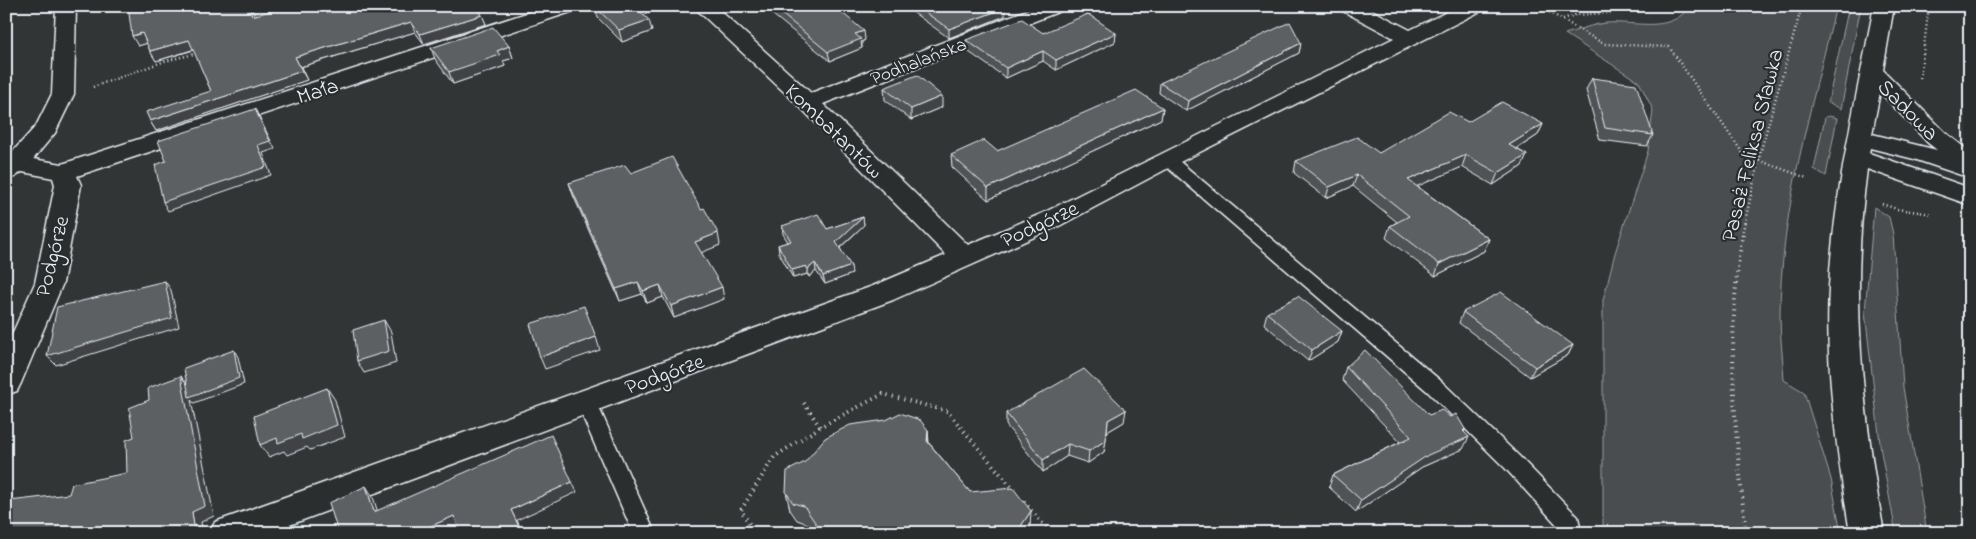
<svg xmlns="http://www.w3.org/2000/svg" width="1976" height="539" font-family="'Indie Flower',sans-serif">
  <rect width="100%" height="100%" fill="#323536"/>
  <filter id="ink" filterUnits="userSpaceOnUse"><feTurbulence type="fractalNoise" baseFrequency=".02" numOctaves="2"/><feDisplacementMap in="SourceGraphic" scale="10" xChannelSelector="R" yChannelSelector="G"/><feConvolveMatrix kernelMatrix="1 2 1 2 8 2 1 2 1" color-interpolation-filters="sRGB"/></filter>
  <g filter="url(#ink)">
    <!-- green -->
    <path fill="#494d4f" stroke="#989fa4" d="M 1690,6 L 1836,6 C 1812,107 1780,211 1780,316 C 1780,337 1783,359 1784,380 L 1804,392 L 1831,479 L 1841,533 L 1603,533 L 1603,300 L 1615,253 L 1648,151 L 1653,110 L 1639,82 L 1565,34 C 1576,31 1588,26 1599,24 C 1630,18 1668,37 1690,6 Z
      M 1849,6 L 1861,6 L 1841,109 L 1828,102 Z
      M 1829,116 L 1837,118 L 1826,176 L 1814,169 L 1825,117 Z
      M 1874,207 L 1889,217 L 1893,234 L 1903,387 L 1927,533 L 1896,533 L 1881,452 L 1865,312 Z"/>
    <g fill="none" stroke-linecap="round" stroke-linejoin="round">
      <defs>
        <path id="lane" d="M 1167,154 L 1173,156 L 1441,381 L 1519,456 L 1578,517 L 1581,533 L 1559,533 L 1559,527 L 1505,468 L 1427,391 L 1161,162 L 1159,159 L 1161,156 Z
          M 586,393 L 593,396 L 596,401 L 655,533 L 633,533 L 576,401 L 579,396 Z"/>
        <path id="street" d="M 548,6 L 580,6 L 577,10 L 77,176 L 81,185 L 63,283 L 21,383 L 17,391 L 6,395 L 6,348 L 35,283 L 55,185 L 53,178 L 7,169 L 7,159 L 16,156 L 62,164 Z
          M 693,6 L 715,6 L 811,93 L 1037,6 L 1066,6 L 1063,10 L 823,104 L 968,245 L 1041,214 L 1394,38 L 1341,10 L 1338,6 L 1364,6 L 1410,30 L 1459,6 L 1486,6 L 1483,10 L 1176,164 L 1059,226 L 893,300 L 268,533 L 210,533 L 215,522 L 873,286 L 946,255 L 800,107 Z"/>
        <path id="secondary" d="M 56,6 L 76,6 L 74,94 L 55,133 L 25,169 L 15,177 L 6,179 L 6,159 L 36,126 L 52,94 Z
          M 1874,6 L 1894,6 L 1883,70 L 1946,133 L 1970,152 L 1970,173 L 1961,175 L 1914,159 L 1870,148 L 1869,153 L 1970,188 L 1970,205 L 1867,169 C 1850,296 1862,407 1884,533 L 1850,533 C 1837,452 1825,369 1829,287 C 1834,192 1856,100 1874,6 ZM 1880,92 L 1928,143 L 1937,150 L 1872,134 Z"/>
      </defs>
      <!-- lane casing -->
      <use href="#lane" stroke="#e8f1f8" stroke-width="3"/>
      <!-- street casing -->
      <use href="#street" stroke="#e8f1f8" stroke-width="3"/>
      <!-- secondary casing -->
      <use href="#secondary" stroke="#e8f1f8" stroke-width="3"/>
      <!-- path-far1 -->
      <path stroke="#e8f1f8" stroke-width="2.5" stroke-dasharray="1 3" stroke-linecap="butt" d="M 1539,6 L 1604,44 L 1669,47 L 1744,155 L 1807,178
        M 1563,19 L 1575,15 L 1637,11 L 1645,6
        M 1920,78 L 1929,6
        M 93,87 L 165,61 L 198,53
        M 1882,204 L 1897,209 L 1932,214
        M 1742,235 L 1761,150 L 1802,6"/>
      <!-- path -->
      <path stroke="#e8f1f8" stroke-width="4" stroke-dasharray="1 4.5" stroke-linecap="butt" d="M 1743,234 C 1725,332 1735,435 1746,533
        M 804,403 L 820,427
        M 1024,502 L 1051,533
        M 755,533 L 741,510 L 774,457 L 820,427 L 883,394 L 947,411 L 1014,490"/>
      <!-- lane -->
      <use href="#lane" fill="#2a2d2e" fill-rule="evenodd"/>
      <!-- street -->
      <use href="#street" fill="#2a2d2e" fill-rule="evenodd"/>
      <!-- secondary -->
      <use href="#secondary" fill="#2a2d2e" fill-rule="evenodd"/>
    </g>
    <!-- wall -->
    <path fill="#4f5355" stroke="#e8f1f8" d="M 128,6 L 251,6 L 254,16 L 289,6 L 480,6 L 482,11 L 480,12 L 486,24 L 424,44 L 415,32 L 301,67 L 307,80 L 156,131 L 150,121 L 211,91 L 194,50 L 156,61 L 150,51 L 147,43 L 138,46 Z
      M 592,6 L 648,6 L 649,13 L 643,15 L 652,31 L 622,42 L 598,18 L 596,10 Z
      M 762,6 L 834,6 L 865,40 L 862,42 L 862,48 L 830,61 Z
      M 911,6 L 1003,6 L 1005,16 L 949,38 L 911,11 Z
      M 1043,33 L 1116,33 L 1115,42 L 1056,70 L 1043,61 L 1006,78 L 966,50 L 966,40 Z
      M 1301,43 L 1299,53 L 1186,111 L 1159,93 L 1160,83 Z
      M 509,46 L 513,58 L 503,61 L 505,66 L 453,84 L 435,59 L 431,48 Z
      M 1592,78 L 1653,135 L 1647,146 L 1600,140 L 1586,90 Z
      M 884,88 L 942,107 L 911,120 L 885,100 Z
      M 1163,108 L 1161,119 L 988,200 L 952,167 L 951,155 L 997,151 Z
      M 1468,122 L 1543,124 L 1538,135 L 1517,149 L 1527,155 L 1522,166 L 1493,185 L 1462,167 L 1417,186 L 1489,239 L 1484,251 L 1435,276 L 1386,238 L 1390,226 L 1397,222 L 1353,186 L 1326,198 L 1294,173 L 1296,161 L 1379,153 Z
      M 631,173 L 720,245 L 701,252 L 724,299 L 674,318 L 663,297 L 647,303 L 642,294 L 620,301 L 573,195 L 569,183 Z
      M 863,217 L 864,225 L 840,248 L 852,274 L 825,284 L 816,271 L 809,277 L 807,274 L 793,278 L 779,253 L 778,245 L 788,242 L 783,234 L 782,226 L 827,229 Z
      M 1463,312 L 1573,345 L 1568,355 L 1530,377 L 1459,323 Z
      M 1267,313 L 1342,331 L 1338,342 L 1308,361 L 1264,324 Z
      M 1346,367 L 1429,415 L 1450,417 L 1465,429 L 1464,432 L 1463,449 L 1422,467 L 1356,512 L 1329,487 L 1333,475 L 1400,442 L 1342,380 Z
      M 1006,413 L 1124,422 L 1107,432 L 1104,452 L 1088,463 L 1067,456 L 1043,472 L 1006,425 Z
      M 928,430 L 929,443 L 970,492 L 1030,528 L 1028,533 L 814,533 L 808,524 L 797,520 L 790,510 L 786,492 Z"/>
    <!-- shaded-wall -->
    <path fill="#404345" stroke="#e8f1f8" d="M 249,6 L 251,6 L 258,26 L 252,16 Z
      M 474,6 L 480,6 L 482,11 L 476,13 Z
      M 634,6 L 648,6 L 649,13 L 637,17 Z
      M 1005,8 L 1005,16 L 949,38 L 949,29 Z
      M 482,15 L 486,24 L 424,44 L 420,34 Z
      M 649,20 L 652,31 L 622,42 L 619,30 Z
      M 411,22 L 415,32 L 300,67 L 295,57 Z
      M 864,31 L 865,40 L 861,42 L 862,48 L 830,61 L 828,52 L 855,34 Z
      M 142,33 L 148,43 L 138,46 L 132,36 Z
      M 1116,33 L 1115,42 L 1056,70 L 1056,60 Z
      M 189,40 L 195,49 L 156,61 L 150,51 Z
      M 1301,43 L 1299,53 L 1186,111 L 1188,101 Z
      M 509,46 L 513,58 L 503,61 L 505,66 L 453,84 L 449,72 L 497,51 Z
      M 1043,51 L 1043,61 L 1006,78 L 1006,68 Z
      M 302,71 L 307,80 L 156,131 L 150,121 Z
      M 942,96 L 942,107 L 911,120 L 911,109 Z
      M 1163,108 L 1161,119 L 988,200 L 988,188 Z
      M 255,109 L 275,149 L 263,153 L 271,175 L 168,211 L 163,202 L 258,145 Z
      M 1543,124 L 1538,135 L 1504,157 L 1509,145 Z
      M 1466,155 L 1462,167 L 1404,192 L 1408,180 Z
      M 1527,155 L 1522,166 L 1493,185 L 1498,173 Z
      M 1357,175 L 1353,186 L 1326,198 L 1329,187 Z
      M 863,217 L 864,225 L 837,250 L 836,242 Z
      M 718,233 L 720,245 L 698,254 L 695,242 Z
      M 1489,239 L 1484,251 L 1435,276 L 1439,264 Z
      M 815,263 L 816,271 L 809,277 L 808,269 Z
      M 806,266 L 807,274 L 793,278 L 792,270 Z
      M 851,266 L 852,274 L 825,284 L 823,276 Z
      M 165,281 L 171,290 L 179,327 L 56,365 L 47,356 Z
      M 638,282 L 642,294 L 620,301 L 616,289 Z
      M 660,285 L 663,297 L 647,303 L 643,291 Z
      M 722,287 L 724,299 L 674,318 L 671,306 Z
      M 384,320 L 391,332 L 396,363 L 364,373 L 357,361 Z
      M 1342,331 L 1338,342 L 1308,361 L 1312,350 Z
      M 596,337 L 600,350 L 545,369 L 540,357 Z
      M 1573,345 L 1568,355 L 1530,377 L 1535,367 Z
      M 234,350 L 238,357 L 244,384 L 194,403 L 191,400 L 214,516 L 201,522 L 203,533 L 195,533 L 192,512 L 181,376 L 189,387 Z
      M 327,388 L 335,400 L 345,437 L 310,450 L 307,447 L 287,455 L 284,451 L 269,457 L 260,445 Z
      M 1126,410 L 1124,422 L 1107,432 L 1108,420 Z
      M 1465,429 L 1459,441 L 1469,437 L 1463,449 L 1422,467 L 1356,512 L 1361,500 Z
      M 928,430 L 929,448 L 927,441 Z
      M 1106,440 L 1104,452 L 1088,463 L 1089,451 Z
      M 1068,444 L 1067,456 L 1043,472 L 1043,460 Z
      M 572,482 L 577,492 L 517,520 L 523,533 L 522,533 L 511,510 Z
      M 366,486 L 373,497 L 381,522 L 374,512 Z
      M 1031,511 L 1030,528 L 1028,533 L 1021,533 L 1021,526 Z
      M 454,516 L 460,526 L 444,533 L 415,533 Z
      M 135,527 L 140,533 L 118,533 Z"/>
    <!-- building -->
    <path fill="#5c6063" stroke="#e8f1f8" d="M 128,6 L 249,6 L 252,16 L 289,6 L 476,6 L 482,15 L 420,34 L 411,22 L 295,57 L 302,71 L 150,121 L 146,112 L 211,91 L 189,40 L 150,51 L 142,33 L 132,36 Z
      M 597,6 L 634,6 L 649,20 L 619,30 L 595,7 Z
      M 772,6 L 834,6 L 864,31 L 855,34 L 861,39 L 828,52 Z
      M 916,6 L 1003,6 L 1005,8 L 949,29 Z
      M 1088,14 L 1116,33 L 1056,60 L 1043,51 L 1006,68 L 966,40 L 1022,19 L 1043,33 Z
      M 1290,22 L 1301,43 L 1188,101 L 1160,83 Z
      M 493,27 L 509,46 L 497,51 L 500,55 L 449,72 L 431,48 Z
      M 917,75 L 942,96 L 911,109 L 884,88 Z
      M 1592,78 L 1636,84 L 1653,135 L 1605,128 Z
      M 1136,90 L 1163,108 L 988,188 L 951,155 L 984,140 L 997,151 Z
      M 1502,102 L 1543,124 L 1509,145 L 1527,155 L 1498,173 L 1466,155 L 1408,180 L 1489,239 L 1439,264 L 1390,226 L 1409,216 L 1357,175 L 1329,187 L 1296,161 L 1357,137 L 1379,153 L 1449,112 L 1468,122 Z
      M 255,109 L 270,141 L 258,145 L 266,167 L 163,202 L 155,165 L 166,161 L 158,141 Z
      M 672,157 L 701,209 L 704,208 L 718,233 L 695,242 L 722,287 L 671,306 L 660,285 L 643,291 L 638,282 L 616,289 L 569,183 L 625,165 L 631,173 Z
      M 818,214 L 827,229 L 863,217 L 836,242 L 851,266 L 823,276 L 815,263 L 808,269 L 806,266 L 792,270 L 778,245 L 791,241 L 782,226 Z
      M 165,281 L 172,318 L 47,356 L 57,307 Z
      M 1501,292 L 1573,345 L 1535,367 L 1463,312 Z
      M 1298,296 L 1342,331 L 1312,350 L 1267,313 Z
      M 584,306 L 596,337 L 540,357 L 530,324 Z
      M 384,320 L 389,351 L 357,361 L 353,330 Z
      M 234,350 L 239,378 L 189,397 L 184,368 Z
      M 1365,350 L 1429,415 L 1442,410 L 1450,417 L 1456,414 L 1465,429 L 1463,431 L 1469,437 L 1428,455 L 1361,500 L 1333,475 L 1411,437 L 1346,367 Z
      M 1084,369 L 1126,410 L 1108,420 L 1106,440 L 1089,451 L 1068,444 L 1043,460 L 1006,413 Z
      M 181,376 L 205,506 L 192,512 L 195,533 L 136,533 L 135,527 L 118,533 L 6,533 L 6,509 L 10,501 L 69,494 L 72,484 L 127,473 L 126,440 L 134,437 L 129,408 L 149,400 L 148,388 Z
      M 327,388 L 337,425 L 302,439 L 301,434 L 278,443 L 277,438 L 260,445 L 254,416 Z
      M 900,413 L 920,420 L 928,430 L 927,441 L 970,492 L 1013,488 L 1031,511 L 1021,526 L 1027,533 L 822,533 L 804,506 L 793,503 L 786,492 L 787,471 L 805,462 L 825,438 L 850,425 L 886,420 Z
      M 551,435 L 572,482 L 511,510 L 522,533 L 461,533 L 454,516 L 415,533 L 329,533 L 337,529 L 329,503 L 366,486 L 374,512 Z"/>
  </g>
  <g text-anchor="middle" stroke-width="4.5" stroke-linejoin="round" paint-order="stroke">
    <!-- far-street labels -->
    <g font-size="19" fill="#e8f1f8" stroke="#2a2d2e">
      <text transform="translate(918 60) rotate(-21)" y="7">Podhalańska</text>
    </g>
    <!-- street labels -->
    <g font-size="22" fill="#e8f1f8" stroke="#2a2d2e">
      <text transform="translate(317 90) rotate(-18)" y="8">Mała</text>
      <text transform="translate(1909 109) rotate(45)" y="8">Sadowa</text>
      <text transform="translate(835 130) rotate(44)" y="8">Kombatantów</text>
      <text transform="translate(1751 145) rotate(-76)" y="8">Pasaż Feliksa Sławka</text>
      <text transform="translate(1039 223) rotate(-25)" y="8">Podgórze</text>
      <text transform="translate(51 256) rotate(-76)" y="8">Podgórze</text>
      <text transform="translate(664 373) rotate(-20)" y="8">Podgórze</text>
    </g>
  </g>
  <!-- margin -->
  <rect width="1976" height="539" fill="none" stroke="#2a2d2e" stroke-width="25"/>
  <rect x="12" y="12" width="1951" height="514" fill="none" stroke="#e8f1f8" stroke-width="2" filter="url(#ink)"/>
</svg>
